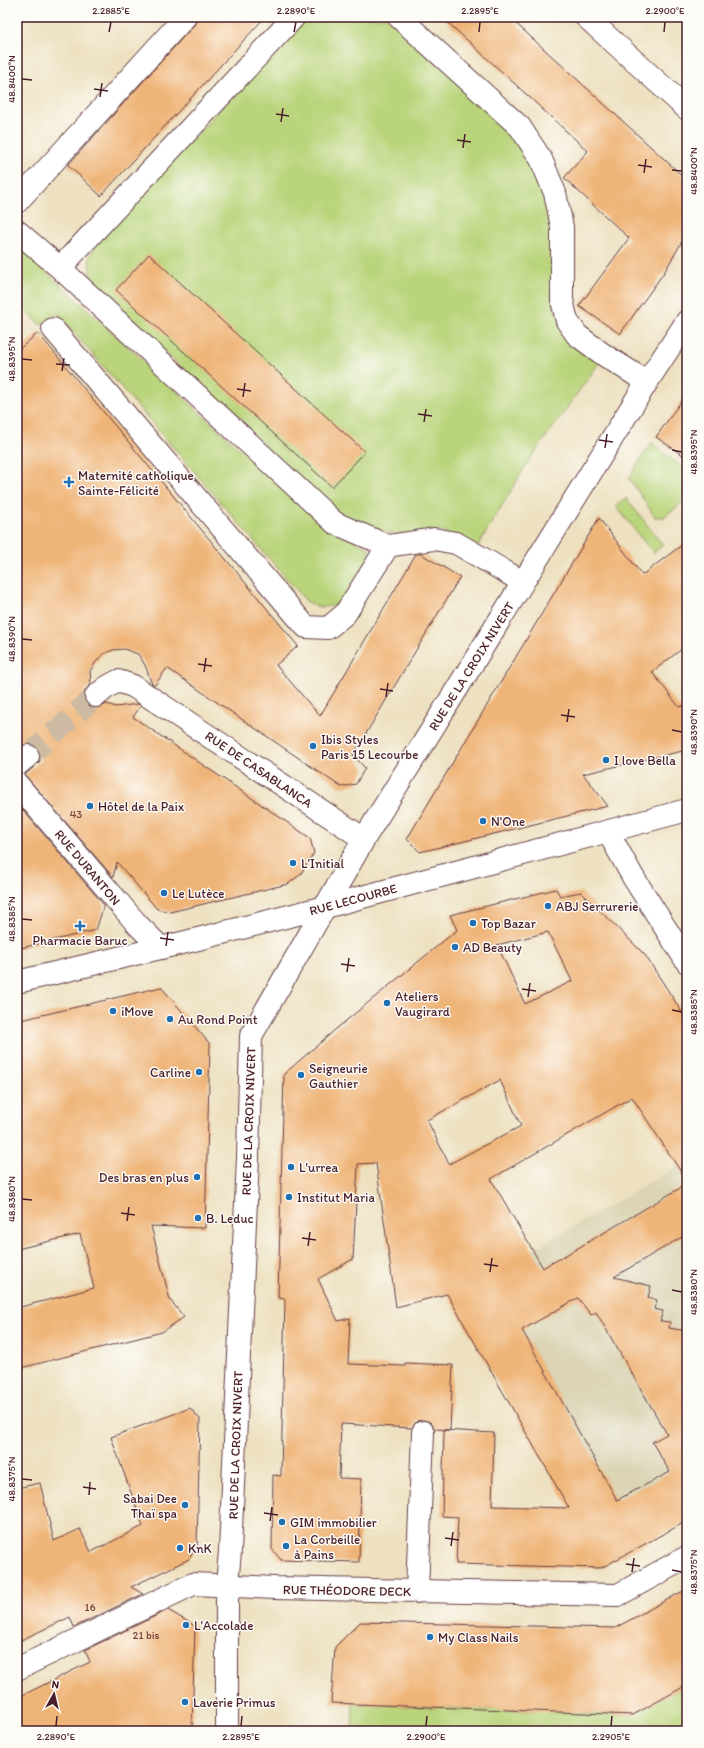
<svg xmlns="http://www.w3.org/2000/svg" width="704" height="1748" font-family="Itim,sans-serif">
  <rect width="100%" height="100%" fill="#fdfcf7"/>
  <filter id="ink" filterUnits="userSpaceOnUse"><feTurbulence type="fractalNoise" baseFrequency=".025" numOctaves="2"/><feDisplacementMap in="SourceGraphic" scale="8" xChannelSelector="R" yChannelSelector="G"/><feConvolveMatrix kernelMatrix="1 2 1 2 8 2 1 2 1" color-interpolation-filters="sRGB"/></filter>
  <filter id="wash" filterUnits="userSpaceOnUse"><feTurbulence type="fractalNoise" baseFrequency=".012" numOctaves="4" result="noise"/><feDisplacementMap in="SourceGraphic" scale="16" xChannelSelector="R" yChannelSelector="G"/><feGaussianBlur stdDeviation="0.9" result="paint"/><feColorMatrix in="noise" values="0 0 0 0 0 0 0 0 0 0 0 0 0 0 0 0 0 1.4 0 .05"/><feComposite in="paint" operator="in"/></filter>
  <g filter="url(#wash)">
    <rect width="100%" height="100%" fill="#ede1c1"/>
    <!-- built -->
    <path fill="#dbd4b5" d="M 687,1161 L 687,1521 L 603,1567 L 588,1541 L 560,1463 L 547,1470 L 396,1204 L 532,1250 Z"/>
    <!-- green -->
    <path fill="#b9d47a" stroke="#827a52" d="M 304,17 L 387,17 L 509,129 L 521,144 L 543,187 L 553,243 L 554,309 L 599,363 L 526,465 L 478,546 L 441,531 L 394,534 L 361,526 L 337,513 L 91,283 L 89,259 L 94,247 Z
      M 17,245 L 319,522 L 368,548 L 371,554 L 341,602 L 332,606 L 321,607 L 316,606 L 306,601 L 57,313 L 40,325 L 17,299 Z
      M 651,443 L 687,471 L 687,499 L 664,517 L 655,517 L 629,478 Z
      M 626,498 L 663,545 L 653,553 L 616,506 Z
      M 687,1685 L 687,1731 L 352,1731 L 353,1704 L 633,1715 Z"/>
    <g id="blocks">
      <!-- building -->
      <path fill="#efb477" fill-rule="evenodd" d="M 199,17 L 265,17 L 101,196 L 68,165 L 194,25 Z
        M 442,17 L 509,17 L 687,180 L 687,233 L 665,271 L 620,334 L 579,306 L 629,238 L 564,178 L 588,151 Z
        M 149,254 L 365,452 L 332,487 L 116,290 Z
        M 38,333 L 298,646 L 276,665 L 320,716 L 416,554 L 421,554 L 460,577 L 353,755 L 365,768 L 356,784 L 341,787 L 167,668 L 155,685 L 152,684 L 145,665 L 138,654 L 124,649 L 113,650 L 103,654 L 96,662 L 90,671 L 91,684 L 84,692 L 84,698 L 87,704 L 91,708 L 98,708 L 107,704 L 116,707 L 138,704 L 141,706 L 133,717 L 310,838 L 314,853 L 300,875 L 288,884 L 170,912 L 157,909 L 117,862 L 113,877 L 25,775 L 36,765 L 40,761 L 40,754 L 37,748 L 32,744 L 26,744 L 17,749 L 17,351 Z
        M 687,393 L 687,458 L 656,437 Z
        M 599,518 L 642,575 L 687,541 L 687,645 L 652,672 L 679,707 L 687,705 L 687,750 L 583,774 L 608,806 L 420,852 L 407,839 Z
        M 17,803 L 104,905 L 96,930 L 17,949 Z
        M 556,889 L 560,896 L 581,892 L 645,955 L 687,1020 L 687,1181 L 632,1097 L 491,1179 L 543,1268 L 552,1262 L 551,1261 L 554,1262 L 687,1184 L 687,1234 L 614,1277 L 651,1286 L 648,1297 L 657,1300 L 654,1309 L 663,1311 L 660,1321 L 670,1322 L 669,1328 L 687,1331 L 687,1521 L 601,1568 L 456,1564 L 458,1517 L 442,1516 L 444,1430 L 494,1433 L 492,1506 L 569,1508 L 447,1294 L 396,1307 L 376,1163 L 358,1164 L 353,1259 L 318,1279 L 338,1321 L 350,1318 L 348,1364 L 405,1366 L 405,1363 L 453,1365 L 450,1430 L 435,1429 L 430,1422 L 424,1420 L 417,1421 L 412,1428 L 341,1424 L 339,1478 L 361,1479 L 359,1562 L 281,1560 L 272,1549 L 273,1475 L 281,1476 L 285,1299 L 278,1298 L 284,1074 L 336,1029 L 457,930 L 450,915 ZM 548,932 L 572,981 L 525,1004 L 497,945 ZM 500,1080 L 521,1126 L 449,1164 L 427,1120 ZM 578,1298 L 591,1315 L 596,1312 L 667,1434 L 652,1442 L 670,1472 L 617,1500 L 522,1330 Z
        M 161,987 L 210,1044 L 205,1228 L 151,1226 L 170,1300 L 184,1317 L 162,1332 L 17,1369 L 17,1308 L 94,1288 L 80,1234 L 17,1249 L 17,1021 Z
        M 190,1408 L 200,1419 L 197,1546 L 189,1559 L 131,1587 L 143,1594 L 74,1627 L 70,1617 L 17,1642 L 17,1488 L 40,1483 L 54,1541 L 80,1529 L 91,1552 L 143,1526 L 111,1437 Z
        M 687,1589 L 687,1685 L 633,1715 L 331,1703 L 335,1647 L 360,1622 L 615,1628 Z
        M 168,1610 L 195,1626 L 192,1731 L 17,1731 L 17,1698 L 90,1662 L 85,1650 Z"/>
    </g>
  </g>
  <g filter="url(#ink)">
    <use href="#blocks" fill-opacity="0" stroke="#623c42" stroke-width="1"/>
    <g fill="none" stroke-linecap="round" stroke-linejoin="round">
      <!-- minor-tunnel -->
      <path stroke="#ccbaa3" stroke-width="22" stroke-dasharray="22 11" stroke-linecap="butt" d="M 28,756 L 96,696"/>
      <defs>
        <path id="minor" d="M 294,17 L 60,268 L 335,523 L 388,546 L 434,539 L 456,543 L 523,582
          M 399,17 L 520,127 L 541,159 L 555,193 L 562,227 L 562,300 L 567,321 L 577,335 L 604,355 L 647,382
          M 17,202 L 185,17
          M 17,231 L 60,268
          M 53,329 L 306,627 L 328,628 L 345,614 L 388,546
          M 96,696 L 107,687 L 118,681 L 133,686 L 364,839
          M 17,765 L 28,756
          M 17,784 L 137,924 L 161,948
          M 608,832 L 633,877 L 687,962
          M 417,1592 L 423,1432
          M 17,1669 L 193,1584 L 275,1588 L 618,1595 L 687,1557
          M 227,1731 L 227,1585 L 230,1551 L 248,1158 L 251,1036 L 364,839 L 647,382 L 687,321"/>
        <path id="major" d="M 586,17 L 687,109
          M 17,982 L 190,941 L 325,907 L 687,810"/>
      </defs>
      <!-- minor casing -->
      <use href="#minor" stroke="#623c42" stroke-width="24"/>
      <!-- major casing -->
      <use href="#major" stroke="#623c42" stroke-width="24"/>
      <!-- minor -->
      <use href="#minor" stroke="#fff" stroke-width="22"/>
      <!-- major -->
      <use href="#major" stroke="#fff" stroke-width="22"/>
    </g>
  </g>
  <!-- ticks -->
  <path fill="none" stroke="#4a1f2b" stroke-width="1.5" d="M 109,32 L 111,22M 294,32 L 296,22M 479,32 L 480,22M 664,32 L 665,22M 22,79 L 32,80M 94,89 L 108,91M 100,97 L 102,83M 276,114 L 289,116M 281,122 L 283,108M 457,140 L 471,142M 463,148 L 465,134M 638,165 L 652,167M 672,170 L 682,171M 644,173 L 646,159M 22,359 L 32,360M 56,364 L 70,365M 62,371 L 64,358M 237,389 L 251,391M 243,397 L 245,383M 418,414 L 432,416M 424,422 L 426,409M 599,440 L 613,442M 605,448 L 607,434M 672,450 L 682,452M 22,639 L 32,640M 198,664 L 212,666M 204,672 L 206,658M 380,689 L 393,691M 386,697 L 388,683M 561,715 L 575,717M 567,722 L 569,709M 672,730 L 682,732M 22,919 L 32,920M 160,938 L 174,940M 166,946 L 168,932M 341,964 L 355,966M 347,972 L 349,958M 522,989 L 536,991M 528,997 L 530,983M 672,1010 L 682,1012M 22,1199 L 32,1200M 121,1213 L 135,1215M 127,1221 L 129,1207M 302,1238 L 316,1240M 308,1246 L 310,1232M 484,1264 L 498,1266M 490,1272 L 492,1258M 672,1290 L 682,1292M 22,1479 L 32,1480M 83,1487 L 96,1489M 89,1495 L 90,1482M 264,1513 L 278,1515M 270,1521 L 272,1507M 445,1538 L 459,1540M 451,1546 L 453,1532M 626,1564 L 640,1566M 672,1570 L 682,1572M 632,1572 L 634,1558M 56,1726 L 57,1716M 241,1726 L 242,1716M 426,1726 L 427,1716M 611,1726 L 612,1716"/>
  <!-- markers -->
  <g fill="#1f6fb2" stroke="#fdfcf7" stroke-width="1.5">
    <path d="M67 476h4v4h4v4h-4v4h-4v-4h-4v-4h4z"/>
    <circle cx="313" cy="746" r="4"/>
    <circle cx="606" cy="760" r="4"/>
    <circle cx="90" cy="806" r="4"/>
    <circle cx="483" cy="821" r="4"/>
    <circle cx="293" cy="863" r="4"/>
    <circle cx="164" cy="893" r="4"/>
    <circle cx="548" cy="906" r="4"/>
    <circle cx="473" cy="923" r="4"/>
    <path d="M78 920h4v4h4v4h-4v4h-4v-4h-4v-4h4z"/>
    <circle cx="455" cy="947" r="4"/>
    <circle cx="387" cy="1003" r="4"/>
    <circle cx="113" cy="1011" r="4"/>
    <circle cx="170" cy="1019" r="4"/>
    <circle cx="199" cy="1072" r="4"/>
    <circle cx="301" cy="1075" r="4"/>
    <circle cx="291" cy="1167" r="4"/>
    <circle cx="197" cy="1177" r="4"/>
    <circle cx="289" cy="1197" r="4"/>
    <circle cx="198" cy="1218" r="4"/>
    <circle cx="185" cy="1505" r="4"/>
    <circle cx="282" cy="1522" r="4"/>
    <circle cx="286" cy="1546" r="4"/>
    <circle cx="180" cy="1548" r="4"/>
    <circle cx="186" cy="1625" r="4"/>
    <circle cx="430" cy="1637" r="4"/>
    <circle cx="185" cy="1702" r="4"/>
  </g>
  <g text-anchor="middle" stroke-width="3" stroke-linejoin="round" paint-order="stroke">
    <!-- number labels -->
    <g font-size="11" fill="#73443e">
      <text x="76" y="818">43</text>
      <text x="90" y="1611">16</text>
      <text x="146" y="1639">21 bis</text>
    </g>
    <!-- poi labels -->
    <g font-size="13" fill="#4a1f2b" stroke="#fdfcf7" text-anchor="start">
      <text x="78" y="480">Maternité catholique<tspan x="78" dy="15">Sainte-Félicité</tspan></text>
      <text x="321" y="744">Ibis Styles<tspan x="321" dy="15">Paris 15 Lecourbe</tspan></text>
      <text x="614" y="765">I love Bella</text>
      <text x="98" y="811">Hôtel de la Paix</text>
      <text x="491" y="826">N'One</text>
      <text x="301" y="868">L’Initial</text>
      <text x="172" y="898">Le Lutèce</text>
      <text x="556" y="911">ABJ Serrurerie</text>
      <text x="481" y="928">Top Bazar</text>
      <text x="80" y="945" text-anchor="middle">Pharmacie Baruc</text>
      <text x="463" y="952">AD Beauty</text>
      <text x="395" y="1001">Ateliers<tspan x="395" dy="15">Vaugirard</tspan></text>
      <text x="121" y="1016">iMove</text>
      <text x="178" y="1024">Au Rond Point</text>
      <text x="309" y="1073">Seigneurie<tspan x="309" dy="15">Gauthier</tspan></text>
      <text x="191" y="1077" text-anchor="end">Carline</text>
      <text x="299" y="1172">L'urrea</text>
      <text x="189" y="1182" text-anchor="end">Des bras en plus</text>
      <text x="297" y="1202">Institut Maria</text>
      <text x="206" y="1223">B. Leduc</text>
      <text x="177" y="1503" text-anchor="end">Sabai Dee<tspan x="177" dy="15">Thaï spa</tspan></text>
      <text x="290" y="1527">GIM immobilier</text>
      <text x="294" y="1544">La Corbeille<tspan x="294" dy="15">à Pains</tspan></text>
      <text x="188" y="1553">KnK</text>
      <text x="194" y="1630">L'Accolade</text>
      <text x="438" y="1642">My Class Nails</text>
      <text x="193" y="1707">Laverie Primus</text>
    </g>
    <!-- street labels -->
    <g font-size="13" fill="#4a1f2b" stroke="#fdfcf7">
      <text transform="translate(471 666) rotate(-58)" y="5">RUE DE LA CROIX NIVERT</text>
      <text transform="translate(259 769) rotate(34)" y="5">RUE DE CASABLANCA</text>
      <text transform="translate(88 867) rotate(50)" y="5">RUE DURANTON</text>
      <text transform="translate(353 899) rotate(-15)" y="5">RUE LECOURBE</text>
      <text transform="translate(248 1121) rotate(-88)" y="5">RUE DE LA CROIX NIVERT</text>
      <text transform="translate(235 1445) rotate(-88)" y="5">RUE DE LA CROIX NIVERT</text>
      <text transform="translate(347 1590) rotate(1)" y="5">RUE THÉODORE DECK</text>
    </g>
  </g>
  <!-- margin -->
  <rect width="704" height="1748" fill="none" stroke="#fdfcf7" stroke-width="44"/>
  <!-- north arrow -->
  <g transform="translate(54 1694) rotate(8)" stroke="#fdfcf7" stroke-width="3" paint-order="stroke">
  <path d="M0-3L7 15L0 10L-7 15Z" fill="#4a1f2b"/>
  <text y="-6" font-size="11" font-weight="bold" text-anchor="middle" fill="#4a1f2b">N</text>
  </g>
  <rect x="22" y="22" width="660" height="1704" fill="none" stroke="#4a1f2b" stroke-width="1.5"/>
  <g font-size="10" text-anchor="middle" fill="#4a1f2b">
    <text x="111" y="14">2.2885°E</text>
    <text x="296" y="14">2.2890°E</text>
    <text x="480" y="14">2.2895°E</text>
    <text x="665" y="14">2.2900°E</text>
    <text transform="translate(11 79) rotate(-90)" y="4">48.8400°N</text>
    <text transform="translate(693 171) rotate(-90)" y="4">48.8400°N</text>
    <text transform="translate(11 359) rotate(-90)" y="4">48.8395°N</text>
    <text transform="translate(693 452) rotate(-90)" y="4">48.8395°N</text>
    <text transform="translate(11 639) rotate(-90)" y="4">48.8390°N</text>
    <text transform="translate(693 732) rotate(-90)" y="4">48.8390°N</text>
    <text transform="translate(11 919) rotate(-90)" y="4">48.8385°N</text>
    <text transform="translate(693 1012) rotate(-90)" y="4">48.8385°N</text>
    <text transform="translate(11 1199) rotate(-90)" y="4">48.8380°N</text>
    <text transform="translate(693 1292) rotate(-90)" y="4">48.8380°N</text>
    <text transform="translate(11 1479) rotate(-90)" y="4">48.8375°N</text>
    <text transform="translate(693 1572) rotate(-90)" y="4">48.8375°N</text>
    <text x="56" y="1740">2.2890°E</text>
    <text x="241" y="1740">2.2895°E</text>
    <text x="426" y="1740">2.2900°E</text>
    <text x="611" y="1740">2.2905°E</text>
  </g>
</svg>
